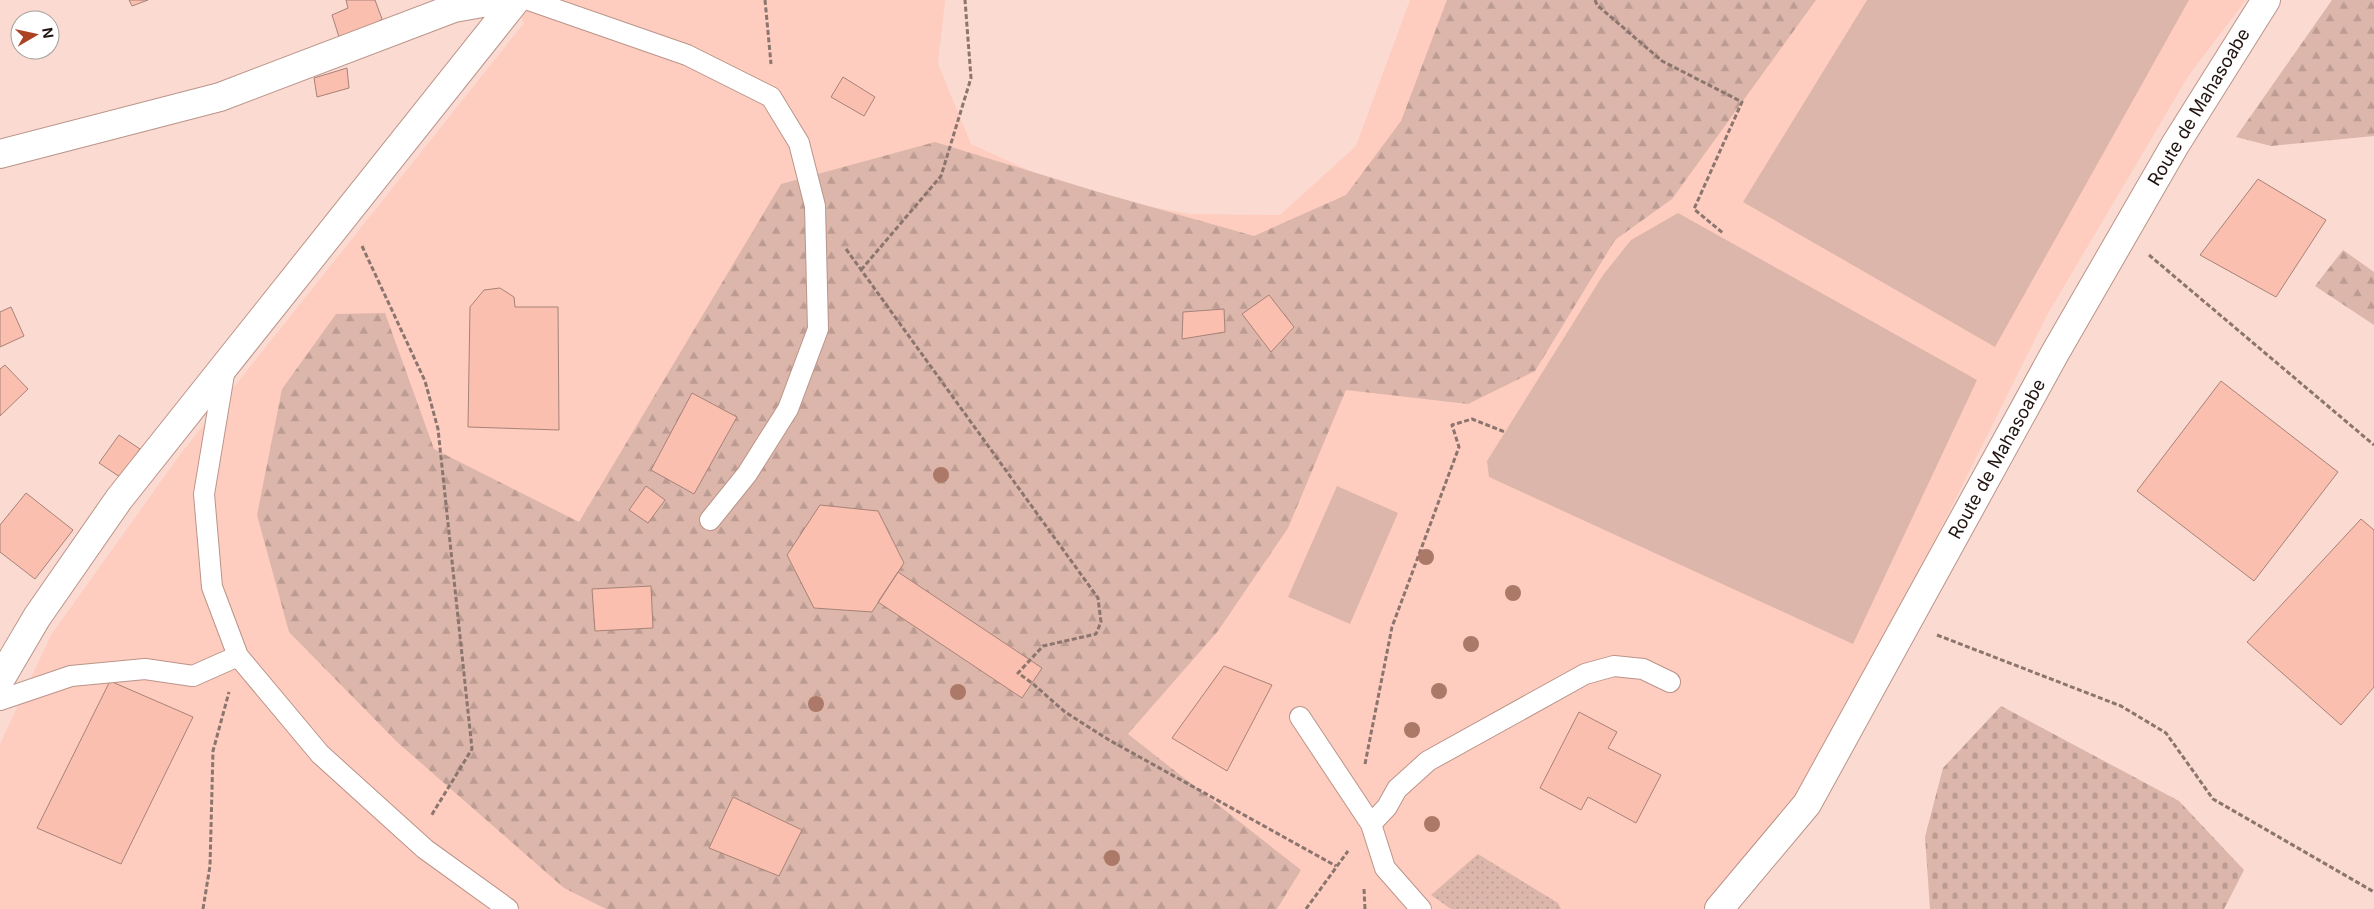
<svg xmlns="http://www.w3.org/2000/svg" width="2374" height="909" font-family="Inter,sans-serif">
  <defs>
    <pattern id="grass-dots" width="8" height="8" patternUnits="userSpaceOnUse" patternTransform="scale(1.25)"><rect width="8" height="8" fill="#dcb6ab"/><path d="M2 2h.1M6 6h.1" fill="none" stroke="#bc9c92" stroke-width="1.8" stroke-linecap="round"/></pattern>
    <pattern id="forest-firs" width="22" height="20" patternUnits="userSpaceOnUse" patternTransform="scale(1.25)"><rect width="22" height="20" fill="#dcb6ab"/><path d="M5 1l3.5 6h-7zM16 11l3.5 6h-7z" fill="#bc9c92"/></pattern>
    <pattern id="cemetery-stones" width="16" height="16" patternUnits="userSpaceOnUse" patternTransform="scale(1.25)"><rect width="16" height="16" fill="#dcb6ab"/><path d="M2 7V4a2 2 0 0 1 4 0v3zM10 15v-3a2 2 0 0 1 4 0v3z" fill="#bc9c92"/></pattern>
  </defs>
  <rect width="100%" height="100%" fill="#fbdad1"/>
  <!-- built -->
  <path fill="#fecdbf" d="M 515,0 L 945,0 L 938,64 L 971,144 L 1078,193 L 1190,214 L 1280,215 L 1356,146 L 1410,0 L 2246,0 L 2189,75 L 2047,315 L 1875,661 L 1792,811 L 1711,909 L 0,909 L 0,744 L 51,635 L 179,456 L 524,23 Z"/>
  <!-- grass -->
  <path fill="url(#grass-dots)" d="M 1478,854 L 1558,903 L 1561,909 L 1451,909 L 1431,895 Z"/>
  <!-- forest -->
  <path fill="url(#forest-firs)" d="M 1447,0 L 1816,0 L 1672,199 L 1615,240 L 1535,371 L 1468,404 L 1346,390 L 1288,528 L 1218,631 L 1128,734 L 1301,870 L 1277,909 L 606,909 L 564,888 L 397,742 L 289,632 L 257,515 L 282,389 L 336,314 L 385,313 L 434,449 L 579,522 L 781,184 L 935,142 L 1095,191 L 1254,236 L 1346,195 L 1401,121 Z
    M 2332,0 L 2374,0 L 2374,136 L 2271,146 L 2236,137 Z
    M 2343,250 L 2374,272 L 2374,325 L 2315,286 Z"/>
  <!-- cemetery -->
  <path fill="url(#cemetery-stones)" d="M 2001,706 L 2179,801 L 2244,870 L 2224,909 L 1930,909 L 1925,837 L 1943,768 Z"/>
  <!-- park -->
  <path fill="#dcb6ab" d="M 1867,0 L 2189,0 L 1995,347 L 1743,202 Z
    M 1678,213 L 1977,380 L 1853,644 L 1489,477 L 1487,461 L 1603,275 L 1631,240 Z
    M 1337,486 L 1398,513 L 1350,624 L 1288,597 Z"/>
  <!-- building -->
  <path fill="#fabfae" stroke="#a78278" d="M 129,0 L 148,0 L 132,6 Z
    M 346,0 L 375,0 L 382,19 L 362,36 L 340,40 L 332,15 L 348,8 Z
    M 347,68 L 349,88 L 317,97 L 314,78 Z
    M 843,77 L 875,97 L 864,116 L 831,97 Z
    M 2258,179 L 2326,220 L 2276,297 L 2200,255 Z
    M 500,288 L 514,297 L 515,307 L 558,307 L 559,430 L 468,427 L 470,307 L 484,290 Z
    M 1269,295 L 1294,327 L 1271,352 L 1242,314 Z
    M 11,307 L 24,336 L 0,347 L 0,312 Z
    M 1224,309 L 1225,332 L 1182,339 L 1183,312 Z
    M 5,365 L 28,389 L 0,416 L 0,369 Z
    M 2221,381 L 2338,472 L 2254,581 L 2137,491 Z
    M 692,393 L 737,417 L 694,494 L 651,470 Z
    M 119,435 L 140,449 L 120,477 L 99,463 Z
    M 646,486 L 665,500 L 648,523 L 629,510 Z
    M 26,493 L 73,530 L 35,579 L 0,552 L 0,525 Z
    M 820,505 L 878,511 L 904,563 L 872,612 L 814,608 L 787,555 Z
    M 2361,519 L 2374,530 L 2374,687 L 2341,725 L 2247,642 Z
    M 898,572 L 1042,668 L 1022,698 L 878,602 Z
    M 651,586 L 653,628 L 595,631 L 592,589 Z
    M 1224,666 L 1272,685 L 1227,771 L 1172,738 Z
    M 110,681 L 193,717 L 121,864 L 37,828 Z
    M 1579,712 L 1617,732 L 1608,748 L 1661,775 L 1636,823 L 1588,797 L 1581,810 L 1540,788 Z
    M 733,797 L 802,830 L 779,876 L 709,848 Z"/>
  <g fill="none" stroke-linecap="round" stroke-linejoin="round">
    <defs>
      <path id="service" d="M 529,0 L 687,55 L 771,97 L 799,143 L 815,206 L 818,329 L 788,409 L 747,474 L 710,520
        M 225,368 L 204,494 L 212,587 L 238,656 L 320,754 L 425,849 L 508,909
        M 0,700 L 71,676 L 145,669 L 193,676 L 238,656
        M 1300,717 L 1371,824
        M 1421,909 L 1385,868 L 1371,824 L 1387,807 L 1397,789 L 1428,761 L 1585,674 L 1614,666 L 1643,669 L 1670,682"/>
      <path id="minor" d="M 0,154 L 220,97 L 454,8 L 499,0
        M 0,680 L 37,617 L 119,499 L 516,0"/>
      <path id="tertiary" d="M 1719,909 L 1807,804 L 2055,353 L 2175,145 L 2266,0"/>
    </defs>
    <!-- service casing -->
    <use href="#service" stroke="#ba9489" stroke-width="22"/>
    <!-- minor casing -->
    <use href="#minor" stroke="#ba9489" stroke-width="30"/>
    <!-- tertiary casing -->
    <use href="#tertiary" stroke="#ba9489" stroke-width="30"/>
    <!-- path -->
    <path stroke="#8b756e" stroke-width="3" stroke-dasharray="5 2.5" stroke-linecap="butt" d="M 765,0 L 771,64
      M 1595,0 L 1597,5 L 1662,61 L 1742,102 L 1694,209 L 1724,234
      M 362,246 L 425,381 L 438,429 L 472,749 L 431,816
      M 846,249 L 1098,598 L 1101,622 L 1096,634 L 1043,646 L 1018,673 L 1032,683 L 1065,712 L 1109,740 L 1336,866
      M 2149,255 L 2374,445
      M 861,270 L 941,176 L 971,78 L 965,0
      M 1937,635 L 2121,706 L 2166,733 L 2213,799 L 2374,892
      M 1365,764 L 1392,627 L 1459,447 L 1452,425 L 1472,419 L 1505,432
      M 1364,889 L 1365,909
      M 203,909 L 210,866 L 213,751 L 229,692
      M 1306,909 L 1348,851"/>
    <!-- service -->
    <use href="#service" stroke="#fff" stroke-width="20"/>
    <!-- minor -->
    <use href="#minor" stroke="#fff" stroke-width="28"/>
    <!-- tertiary -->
    <use href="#tertiary" stroke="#fff" stroke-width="28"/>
  </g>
  <!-- trees -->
  <g fill="#ac7868">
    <circle cx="941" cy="475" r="8"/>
    <circle cx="1426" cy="557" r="8"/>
    <circle cx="1513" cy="593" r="8"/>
    <circle cx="1471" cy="644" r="8"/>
    <circle cx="1439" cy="691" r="8"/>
    <circle cx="958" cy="692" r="8"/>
    <circle cx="816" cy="704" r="8"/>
    <circle cx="1412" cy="730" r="8"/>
    <circle cx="1432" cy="824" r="8"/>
    <circle cx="1112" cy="858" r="8"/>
  </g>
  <g text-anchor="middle" stroke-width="4.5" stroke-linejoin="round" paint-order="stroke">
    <!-- street labels -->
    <g font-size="18" fill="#211410" stroke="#fff">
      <text transform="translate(2199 107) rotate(-59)" y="6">Route de Mahasoabe</text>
      <text transform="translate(1997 459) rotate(-61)" y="6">Route de Mahasoabe</text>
    </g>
  </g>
  <!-- north arrow -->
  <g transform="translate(35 35) rotate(81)"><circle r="24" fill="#ffffff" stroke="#a6a19f"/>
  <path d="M0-4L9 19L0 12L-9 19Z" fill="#ab4224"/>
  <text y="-8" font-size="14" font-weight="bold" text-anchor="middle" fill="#211410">N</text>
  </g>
</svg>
